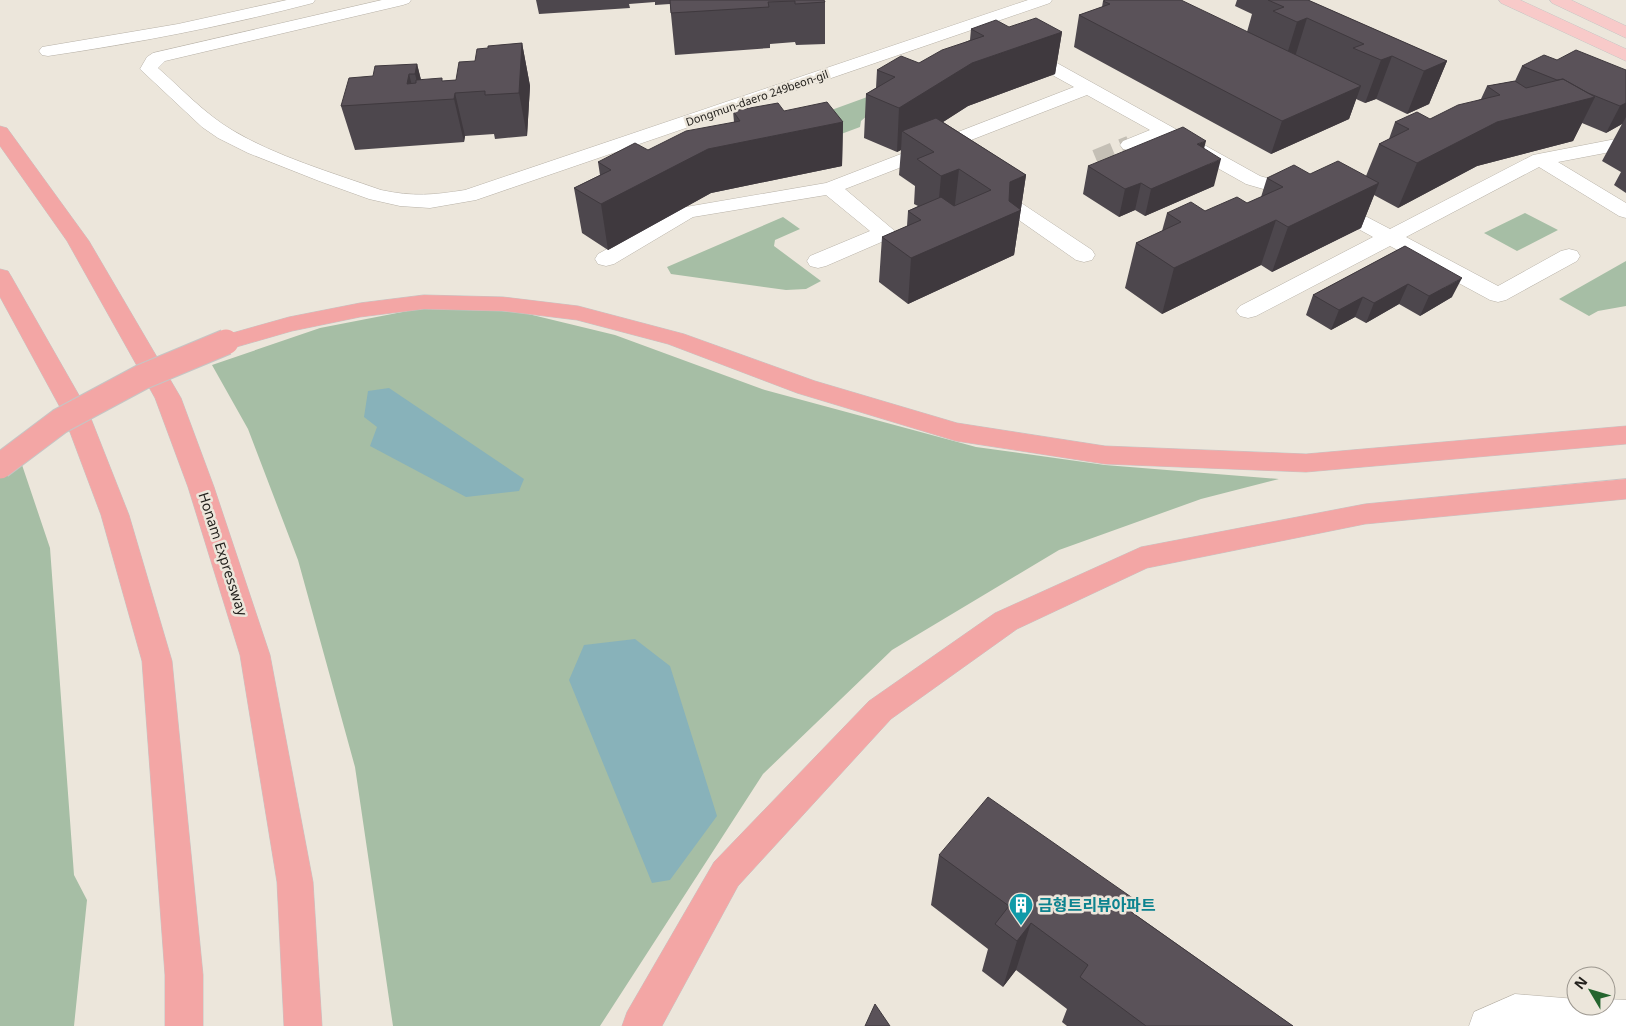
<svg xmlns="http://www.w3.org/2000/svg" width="1626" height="1026" font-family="'Noto Sans','Noto Sans KR',sans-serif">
  <rect width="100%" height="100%" fill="#ece6db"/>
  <!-- green -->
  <path fill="#a6bea5" d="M 870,96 L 869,114 L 861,121 L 860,127 L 825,140 L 815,116 Z
    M 1525,213 L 1558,230 L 1517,251 L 1484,233 Z
    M 783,217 L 800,229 L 775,240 L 774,246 L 821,281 L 806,289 L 786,290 L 671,274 L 667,267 Z
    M 1626,261 L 1626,306 L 1598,311 L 1589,316 L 1559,299 Z
    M 428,307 L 520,312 L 615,335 L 765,390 L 976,447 L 1105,465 L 1279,479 L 1201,499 L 1059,550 L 892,650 L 763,774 L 600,1026 L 393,1026 L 355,767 L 298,560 L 248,429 L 212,365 L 320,328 Z
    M 18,453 L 50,548 L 74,875 L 87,900 L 74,1026 L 0,1026 L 0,467 Z"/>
  <!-- water -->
  <path fill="#88b2ba" d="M 389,388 L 524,479 L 519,491 L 466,497 L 370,446 L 377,427 L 364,417 L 368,391 Z
    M 635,639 L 670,666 L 717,816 L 670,880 L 652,883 L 569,680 L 584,645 Z"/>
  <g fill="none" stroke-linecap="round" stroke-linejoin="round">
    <!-- minor-tunnel -->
    <path stroke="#c4bfb5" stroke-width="19" stroke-dasharray="19 9" stroke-linecap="butt" d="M 1096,159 L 1130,145"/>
    <defs>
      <path id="minor" d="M 287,0 L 315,0 L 313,3 C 225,26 137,43 48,56 L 42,55 L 39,51 L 42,47 L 48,46 L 178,24 Z
        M 382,0 L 411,0 L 409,3 L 403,5 L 165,61 L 158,68 C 182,89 205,114 232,130 C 275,156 333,173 381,190 C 413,197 434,195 465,190 L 1028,0 L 1052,0 L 1050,3 L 476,200 L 430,208 L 400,206 L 369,199 L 319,181 L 248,153 L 218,138 L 202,127 L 140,69 L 147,57 L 153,53 Z
        M 1024,47 L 1030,48 L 1260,176 L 1325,195 L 1390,229 L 1533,155 L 1626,137 L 1626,149 L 1558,162 L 1626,203 L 1626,218 L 1619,216 L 1539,167 L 1406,237 L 1498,286 L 1561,251 L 1569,249 L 1577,251 L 1580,256 L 1577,261 L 1506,300 L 1498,302 L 1490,300 L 1390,246 L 1256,316 L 1248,318 L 1240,316 L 1236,311 L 1240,306 L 1373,237 L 1311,203 L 1246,184 L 1164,138 C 1151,143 1137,153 1123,149 L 1120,145 L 1123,141 L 1150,130 L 1087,95 L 845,189 L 896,232 L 893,237 L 826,266 L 818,268 L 810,266 L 807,261 L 810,256 L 870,231 L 826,195 L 693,217 L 614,264 L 606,266 L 598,264 L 595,259 L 598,254 L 680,208 L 826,183 L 1074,87 L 1018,56 L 1015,52 L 1018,48 Z
        M 990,185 L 997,187 L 1092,250 L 1095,255 L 1092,260 L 1084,262 L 1076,260 L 983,195 L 980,191 L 983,187 Z
        M 1515,994 L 1576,999 L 1576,1006 L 1606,1006 L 1606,999 L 1626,1000 L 1626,1026 L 1469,1026 L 1474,1012 Z"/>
      <path id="major" d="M 1499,0 L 1520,0 L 1626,49 L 1626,61 L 1501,3 Z
        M 1550,0 L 1571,0 L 1626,26 L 1626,38 L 1552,3 Z"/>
      <path id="highway" d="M 0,126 L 7,128 L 89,241 L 181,398 L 214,487 L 270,655 L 313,882 L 322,1026 L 284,1026 L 277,882 L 240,655 L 188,487 L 155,398 L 67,241 L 0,146 Z
        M 0,269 L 8,271 L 11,276 L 88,411 L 129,515 L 172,661 L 203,975 L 203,1026 L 165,1026 L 165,975 L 142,661 L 101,515 L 62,411 L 0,297 Z
        M 424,295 L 503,297 L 578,306 L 684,334 L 815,381 L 957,423 L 1105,446 L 1306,454 L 1626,426 L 1626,444 L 1306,472 L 1105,464 L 956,441 L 797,393 L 668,344 L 577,320 L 503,311 L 424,309 L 360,317 L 292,331 L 226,350 L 218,347 L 214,342 L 218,337 L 289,317 L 360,303 Z
        M 1626,479 L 1626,499 L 1365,524 L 1147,568 L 1017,629 L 891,719 L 738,886 L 662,1026 L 622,1026 L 627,1012 L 714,862 L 869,701 L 995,613 L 1141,547 L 1365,504 Z"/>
    </defs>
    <!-- minor casing -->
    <use href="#minor" stroke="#b8b2a8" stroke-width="1"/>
    <!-- major casing -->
    <use href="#major" stroke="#c6c5c4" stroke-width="1"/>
    <!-- highway casing -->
    <use href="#highway" stroke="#c6c5c4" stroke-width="1"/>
    <!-- minor -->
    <use href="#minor" fill="#fff" fill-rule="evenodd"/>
    <!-- major -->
    <use href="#major" fill="#f8cac9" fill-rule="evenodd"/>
    <!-- highway -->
    <use href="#highway" fill="#f3a6a5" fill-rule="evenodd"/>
    <defs>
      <path id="highway-bridge" d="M 0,466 L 60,421 L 142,377 L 226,342"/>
    </defs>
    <!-- highway-bridge casing -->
    <use href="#highway-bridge" stroke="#c6c5c4" stroke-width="27" stroke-linecap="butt"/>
    <!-- highway-bridge -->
    <use href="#highway-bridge" stroke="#f3a6a5" stroke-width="25"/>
  </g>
  <!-- wall -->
  <path fill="#4d474d" d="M 536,0 L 824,0 L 825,2 L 825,44 L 796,45 L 795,42 L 770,44 L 770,48 L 675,55 L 670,4 L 655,5 L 655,2 L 629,4 L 630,8 L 539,14 Z
    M 1237,0 L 1308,0 L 1447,61 L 1429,104 L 1407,114 L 1376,99 L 1365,103 L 1356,99 L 1349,119 L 1271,154 L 1074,47 L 1079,15 L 1102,7 L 1103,1 L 1247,32 L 1252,14 L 1235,6 Z
    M 1009,27 L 1062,32 L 1055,74 L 968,106 L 943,122 L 1026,175 L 1014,255 L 908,304 L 879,282 L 882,237 L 907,226 L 908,211 L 918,206 L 914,204 L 915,186 L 899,175 L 901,150 L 897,152 L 864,138 L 866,94 L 876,88 L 877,70 L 919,63 L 970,40 L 971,29 Z
    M 522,43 L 530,86 L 527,136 L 495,139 L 494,134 L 465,136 L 464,142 L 355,150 L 341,106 L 373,76 L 417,64 L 421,80 L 443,81 L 456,80 L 488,48 Z
    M 1557,60 L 1626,70 L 1626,193 L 1614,185 L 1621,172 L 1602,161 L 1622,124 L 1606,133 L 1582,123 L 1573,141 L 1477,166 L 1398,208 L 1374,195 L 1361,228 L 1272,272 L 1261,265 L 1162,314 L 1125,288 L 1136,243 L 1162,231 L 1167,213 L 1205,211 L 1247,203 L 1261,197 L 1267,178 L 1310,174 L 1366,176 L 1379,144 L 1389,139 L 1395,122 L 1430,119 L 1481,99 L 1487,86 L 1515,81 L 1522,66 Z
    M 733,111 L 784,111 L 843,122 L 842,166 L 711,193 L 608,250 L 582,233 L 574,188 L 600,175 L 598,162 L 648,150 L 734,122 Z
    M 1204,148 L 1214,186 L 1145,216 L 1135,210 L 1119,217 L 1083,194 L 1088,166 Z
    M 1405,246 L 1452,297 L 1420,316 L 1399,304 L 1366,323 L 1355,317 L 1331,330 L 1306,315 L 1313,295 Z
    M 939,855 L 1129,910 L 1293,1026 L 1067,1026 L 1062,1022 L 1067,1009 L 1016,970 L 1003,987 L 982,971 L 988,949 L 931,905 Z"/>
  <!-- shaded-wall -->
  <path fill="#3f393e" d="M 1307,18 L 1294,60 L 1284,64 L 1297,22 Z
    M 1062,32 L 1055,74 L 968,106 L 915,140 L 902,131 L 901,150 L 897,152 L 899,108 L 972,63 Z
    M 522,43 L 530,86 L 527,136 L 519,93 Z
    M 1392,56 L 1376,99 L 1365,103 L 1381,60 Z
    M 1447,61 L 1429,104 L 1407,114 L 1424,71 Z
    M 417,64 L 426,100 L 422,101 L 415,74 Z
    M 409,74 L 416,101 L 407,84 Z
    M 1361,86 L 1349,119 L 1271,154 L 1282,121 Z
    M 1626,88 L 1626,117 L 1622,124 L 1606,133 L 1620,106 Z
    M 455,93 L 465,136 L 464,142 L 454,99 Z
    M 1595,97 L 1573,141 L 1477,166 L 1398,208 L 1417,163 L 1497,122 Z
    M 843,122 L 842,166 L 711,193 L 608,250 L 601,204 L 708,149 Z
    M 1206,141 L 1199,168 L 1197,144 Z
    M 1221,159 L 1214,186 L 1145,216 L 1151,189 Z
    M 959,169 L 954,213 L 937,221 L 941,176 Z
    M 1026,175 L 1014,255 L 908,304 L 911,258 L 1010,182 Z
    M 1141,183 L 1135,210 L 1119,217 L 1125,189 Z
    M 1379,183 L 1361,228 L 1272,272 L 1288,227 Z
    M 1276,220 L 1261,265 L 1162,314 L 1174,268 Z
    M 1462,278 L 1452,297 L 1420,316 L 1429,296 Z
    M 1408,284 L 1399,304 L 1366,323 L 1374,303 Z
    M 1363,297 L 1355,317 L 1331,330 L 1339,310 Z
    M 1134,899 L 1112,947 L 1127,909 Z
    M 1031,923 L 1016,970 L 1003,987 L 1017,941 Z"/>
  <!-- building -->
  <path fill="#5a5259" stroke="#3f393e" d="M 670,0 L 824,0 L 825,2 L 795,4 L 795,1 L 768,2 L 769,7 L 671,13 Z
    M 1106,0 L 1181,0 L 1361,86 L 1282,121 L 1079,15 L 1110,4 L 1103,1 Z
    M 1268,0 L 1308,0 L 1447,61 L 1424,71 L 1392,56 L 1381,60 L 1353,48 L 1364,44 L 1307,18 L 1297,22 L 1273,11 L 1284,7 Z
    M 1036,18 L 1062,32 L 972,63 L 899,108 L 866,94 L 895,77 L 877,70 L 901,56 L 919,63 L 942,50 L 984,36 L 971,29 L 996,20 L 1009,27 Z
    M 522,43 L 519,93 L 485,95 L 485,91 L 455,93 L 454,99 L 341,106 L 349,78 L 373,76 L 375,66 L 417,64 L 415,74 L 409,74 L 407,84 L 416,83 L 416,80 L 442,78 L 442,81 L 456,80 L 459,62 L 475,61 L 477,49 L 488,48 L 488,46 Z
    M 1576,50 L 1626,70 L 1626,103 L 1620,106 L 1588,93 L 1563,79 L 1557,80 L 1522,66 L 1544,55 L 1557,60 Z
    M 1563,79 L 1595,97 L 1497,122 L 1417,163 L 1379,144 L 1409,129 L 1395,122 L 1417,112 L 1430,119 L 1458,105 L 1500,95 L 1487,86 L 1515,81 L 1526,88 Z
    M 827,102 L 843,122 L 708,149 L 601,204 L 574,188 L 611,170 L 598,162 L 635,143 L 648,150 L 686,131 L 740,121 L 733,111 L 778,103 L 784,111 Z
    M 936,118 L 1026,175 L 1010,182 L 1009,201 L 1021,210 L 911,258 L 882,237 L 921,220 L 908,211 L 941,197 L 954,206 L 991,190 L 959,169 L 941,176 L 917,159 L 934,152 L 902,131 Z
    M 1183,127 L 1206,141 L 1197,144 L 1221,159 L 1151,189 L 1141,183 L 1125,189 L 1088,166 Z
    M 1338,161 L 1379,183 L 1288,227 L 1276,220 L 1174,268 L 1136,243 L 1181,222 L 1167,213 L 1191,202 L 1205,211 L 1237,197 L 1247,203 L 1283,187 L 1267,178 L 1294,165 L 1310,174 Z
    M 1405,246 L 1462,278 L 1429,296 L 1408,284 L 1374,303 L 1363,297 L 1339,310 L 1313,295 Z
    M 988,797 L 1134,899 L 1127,909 L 1293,1026 L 1146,1026 L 1080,977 L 1088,965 L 1031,923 L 1017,941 L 995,924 L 1009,906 L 939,855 Z
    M 875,1004 L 890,1026 L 865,1026 Z"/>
  <!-- icons -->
  <defs>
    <symbol id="building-pin" viewBox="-11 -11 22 30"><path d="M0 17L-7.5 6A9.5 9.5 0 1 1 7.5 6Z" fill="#0f9aa8" stroke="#ece6db"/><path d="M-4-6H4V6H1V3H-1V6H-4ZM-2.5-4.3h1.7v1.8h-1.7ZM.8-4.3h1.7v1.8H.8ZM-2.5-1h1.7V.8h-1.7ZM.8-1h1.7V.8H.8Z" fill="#fff"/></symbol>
  </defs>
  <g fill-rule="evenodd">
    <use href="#building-pin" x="1007" y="891" width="28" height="38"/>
  </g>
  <g text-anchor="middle" stroke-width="5" stroke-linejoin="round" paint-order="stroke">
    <!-- far-street labels -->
    <g font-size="11" fill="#23211d" stroke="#ece6db">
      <text transform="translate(757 98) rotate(-19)" y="4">Dongmun-daero 249beon-gil</text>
    </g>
    <!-- street labels -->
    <g font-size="14" fill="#23211d" stroke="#ece6db">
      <text transform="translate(223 554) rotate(72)" y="5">Honam Expressway</text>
    </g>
    <!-- near-culture labels -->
    <g font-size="16" font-weight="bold" fill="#0d838f" stroke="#ece6db" text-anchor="start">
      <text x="1038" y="911">금형트리뷰아파트</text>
    </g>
  </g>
  <!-- north arrow -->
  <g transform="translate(1591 991) rotate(308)"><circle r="24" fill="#ece6db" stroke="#9c978f"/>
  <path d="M0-4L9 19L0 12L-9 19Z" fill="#25652f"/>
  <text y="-8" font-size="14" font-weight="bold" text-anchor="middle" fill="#23211d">N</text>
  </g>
</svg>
